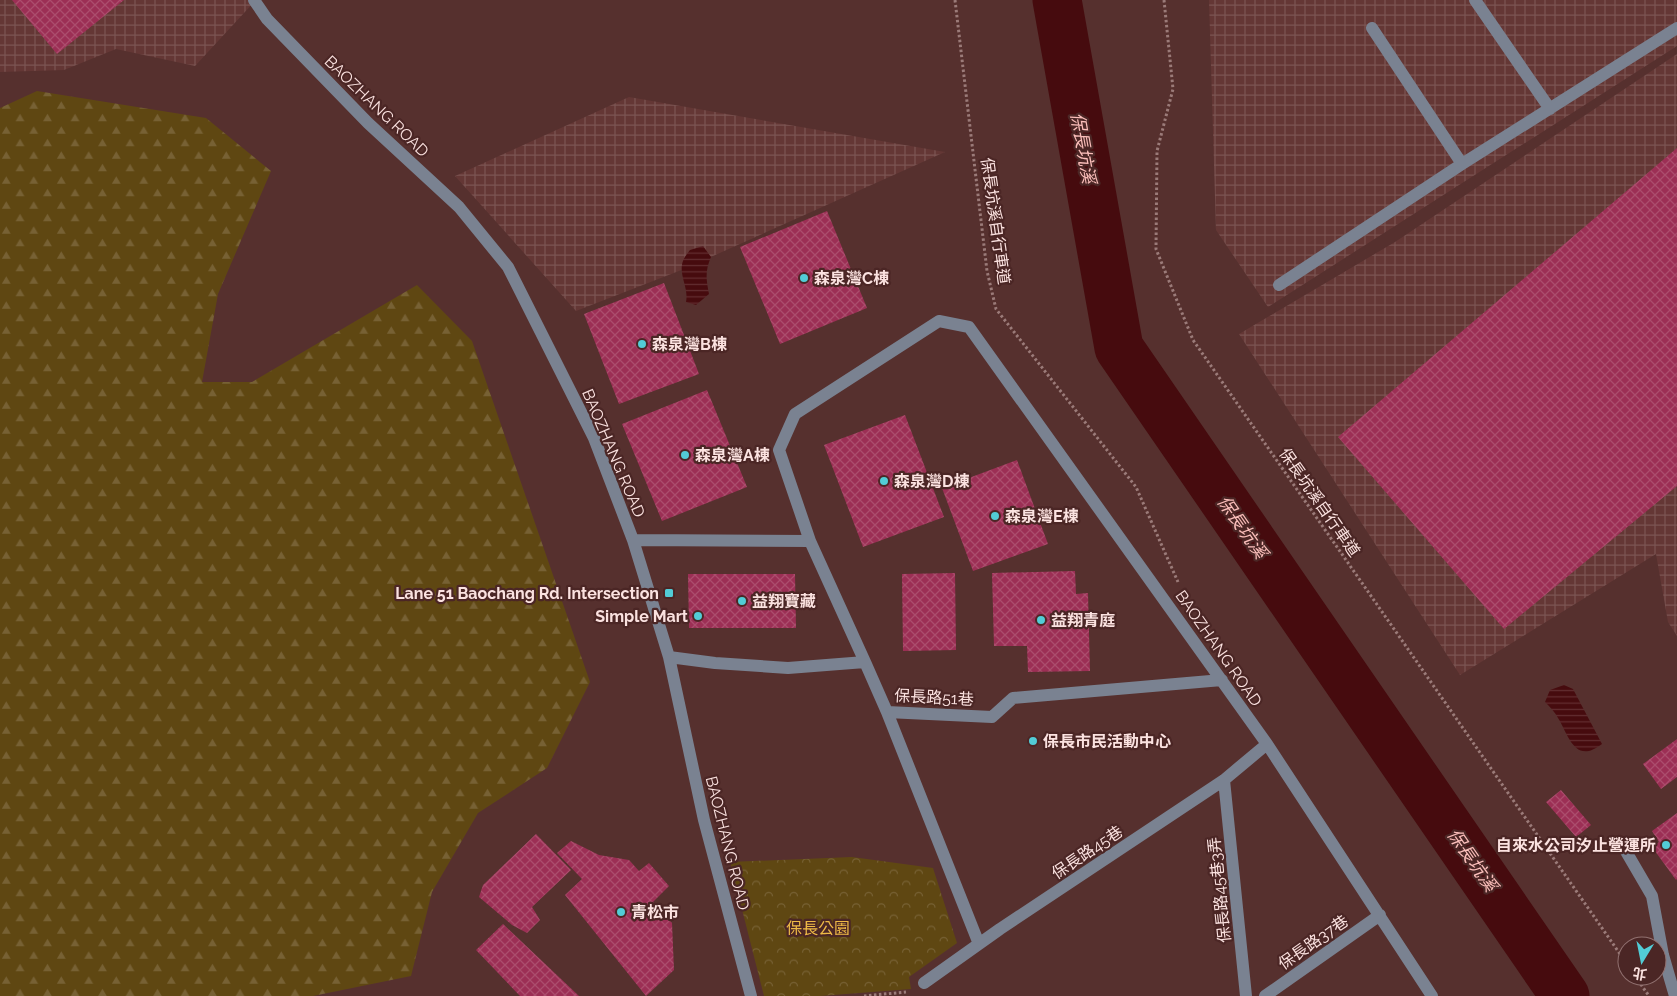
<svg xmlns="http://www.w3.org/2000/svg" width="1677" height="996" font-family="Raleway,'Noto Sans TC',sans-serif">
  <defs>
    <pattern id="industrial-grid" width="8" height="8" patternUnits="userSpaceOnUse" patternTransform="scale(1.25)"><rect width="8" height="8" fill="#643735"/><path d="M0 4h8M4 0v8" fill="none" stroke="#7b5452"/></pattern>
    <pattern id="forest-firs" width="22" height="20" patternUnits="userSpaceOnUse" patternTransform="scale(1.25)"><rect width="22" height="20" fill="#5f4712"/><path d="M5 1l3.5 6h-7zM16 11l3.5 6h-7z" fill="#776134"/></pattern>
    <pattern id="park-crowns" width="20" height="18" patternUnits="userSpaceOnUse" patternTransform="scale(1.25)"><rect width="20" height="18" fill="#5f4712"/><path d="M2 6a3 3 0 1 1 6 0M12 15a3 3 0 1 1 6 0" fill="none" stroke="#776134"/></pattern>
    <pattern id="water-rules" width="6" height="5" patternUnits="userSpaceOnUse" patternTransform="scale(1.25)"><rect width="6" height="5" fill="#460b0e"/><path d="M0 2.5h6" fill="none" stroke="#622e31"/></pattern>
    <pattern id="building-cross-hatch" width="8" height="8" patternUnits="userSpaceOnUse" patternTransform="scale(1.25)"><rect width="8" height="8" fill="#9c2f55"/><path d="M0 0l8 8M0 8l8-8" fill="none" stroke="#ab4d6d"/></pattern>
  </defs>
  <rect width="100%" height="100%" fill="#56302e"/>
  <!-- industrial -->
  <path fill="url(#industrial-grid)" d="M 0,0 L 256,0 L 195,66 L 116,49 L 64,70 L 0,72 Z
    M 1209,0 L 1677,0 L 1677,46 L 1268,307 L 1216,230 Z
    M 1677,54 L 1677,636 L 1668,622 L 1656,554 L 1460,675 L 1239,334 L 1395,242 Z
    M 629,97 L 945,152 L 684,269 L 576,311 L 455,176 Z"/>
  <!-- forest -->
  <path fill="url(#forest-firs)" d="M 37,91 L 206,118 L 271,171 L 218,294 L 202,382 L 252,382 L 417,285 L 472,341 L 590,682 L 547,768 L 478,813 L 432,892 L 411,976 L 313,996 L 0,996 L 0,108 Z"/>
  <!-- park -->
  <path fill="url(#park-crowns)" d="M 852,857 L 933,868 L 957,943 L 909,977 L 911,989 L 820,996 L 764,996 L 730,862 Z"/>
  <!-- water -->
  <path fill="url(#water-rules)" d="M 703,246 L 711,257 C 705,271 706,279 709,294 L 696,305 L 686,302 C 689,288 678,274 683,261 C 684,257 688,253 690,250 Z
    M 1564,685 L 1573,689 L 1602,744 C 1575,765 1569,736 1558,718 C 1555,712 1550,707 1545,702 L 1550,690 Z"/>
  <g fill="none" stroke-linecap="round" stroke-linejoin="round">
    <!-- river -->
    <path stroke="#460b0e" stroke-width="49" d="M 1057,0 L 1119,348 L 1565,996"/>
  </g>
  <!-- building -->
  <path fill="url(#building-cross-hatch)" d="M 12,0 L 124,0 L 57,54 Z
    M 1677,148 L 1677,486 L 1504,629 L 1338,437 Z
    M 827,211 L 867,308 L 780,344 L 740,247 Z
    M 664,283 L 699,374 L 619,404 L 584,314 Z
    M 707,390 L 747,487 L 662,521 L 622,424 Z
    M 905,415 L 944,517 L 863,547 L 824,445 Z
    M 1017,460 L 1048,544 L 973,571 L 942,488 Z
    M 1075,571 L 1076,594 L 1088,593 L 1090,671 L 1028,672 L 1027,646 L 994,646 L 992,573 Z
    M 955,573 L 956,650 L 903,651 L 902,574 Z
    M 688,574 L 795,574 L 796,628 L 689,628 Z
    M 1677,739 L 1677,777 L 1661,789 L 1643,764 Z
    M 1561,790 L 1591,825 L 1576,837 L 1546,802 Z
    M 1677,813 L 1677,879 L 1676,880 L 1652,847 L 1659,842 L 1652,831 Z
    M 536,834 L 571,870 L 532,907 L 540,920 L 527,933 L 512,925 L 479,897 L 483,885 Z
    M 571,841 L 599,855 L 629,860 L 639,871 L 649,863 L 669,886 L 653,902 L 672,923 L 674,970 L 646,996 L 565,895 L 582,879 L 557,853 Z
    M 503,924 L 579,996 L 520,996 L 476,950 Z"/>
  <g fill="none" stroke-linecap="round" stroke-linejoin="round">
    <!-- path -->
    <path stroke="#9b7b79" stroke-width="3" stroke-dasharray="2.5 2.5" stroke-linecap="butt" d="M 955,0 L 987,271 L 996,309 L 1136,487 L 1178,582
      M 1164,0 L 1173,89 L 1157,151 L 1156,249 L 1193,340 L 1627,964
      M 1635,976 L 1649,996
      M 864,996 L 906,992"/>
    <!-- minor -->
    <path stroke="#7a8291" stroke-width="12" d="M 254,0 L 267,19 L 368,123 L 459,207 L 508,267 L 594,438 L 633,540 L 669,657 L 704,820 L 751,996
      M 1475,0 L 1550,109
      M 1372,28 L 1462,164
      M 1279,285 L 1462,164 L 1677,28
      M 633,540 L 810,541 L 779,450 L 795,414 L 939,321 L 969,327 L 1267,744 L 1432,996
      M 810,541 L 865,662
      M 669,657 L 715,663 L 788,668 L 865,662 L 887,712 L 992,717 L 1013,698 L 1222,680
      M 887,712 L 979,944
      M 1224,780 L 1246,996
      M 1624,848 L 1652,896 L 1663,955 L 1675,996
      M 924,983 L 1000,929 L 1224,780 L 1267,744
      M 1265,996 L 1380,915"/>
  </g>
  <!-- markers -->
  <g fill="#52ccd6" stroke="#4b2625" stroke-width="2">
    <circle cx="804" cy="278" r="5"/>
    <circle cx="642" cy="344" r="5"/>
    <circle cx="685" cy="455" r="5"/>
    <circle cx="884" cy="481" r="5"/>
    <circle cx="995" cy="516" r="5"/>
    <rect x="664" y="588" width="10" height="10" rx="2.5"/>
    <circle cx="742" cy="601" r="5"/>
    <circle cx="698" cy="616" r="5"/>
    <circle cx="1041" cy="620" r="5"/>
    <circle cx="1033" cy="741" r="5"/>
    <circle cx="1666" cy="845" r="5"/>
    <circle cx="621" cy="912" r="5"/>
  </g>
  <g text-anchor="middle" stroke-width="4.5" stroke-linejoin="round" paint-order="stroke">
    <!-- street labels -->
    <g font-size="16" fill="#fbe2e0" stroke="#4b2625">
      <text transform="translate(377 106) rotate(44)" y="6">BAOZHANG ROAD</text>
      <text transform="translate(996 221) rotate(82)" y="6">保長坑溪自行車道</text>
      <text transform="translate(614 453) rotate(67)" y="6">BAOZHANG ROAD</text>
      <text transform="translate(1320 502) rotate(55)" y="6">保長坑溪自行車道</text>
      <text transform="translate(1219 648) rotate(55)" y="6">BAOZHANG ROAD</text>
      <text transform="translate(934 697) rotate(3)" y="6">保長路51巷</text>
      <text transform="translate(728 843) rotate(76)" y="6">BAOZHANG ROAD</text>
      <text transform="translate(1087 852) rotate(-34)" y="6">保長路45巷</text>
      <text transform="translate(1219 890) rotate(-96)" y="6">保長路45巷3弄</text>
      <text transform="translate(1313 942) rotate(-35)" y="6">保長路37巷</text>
    </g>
    <!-- poi labels -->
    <g font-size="16" font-weight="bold" fill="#fbe2e0" stroke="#4b2625" text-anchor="start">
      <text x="814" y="284">森泉灣C棟</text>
      <text x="652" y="350">森泉灣B棟</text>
      <text x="695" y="461">森泉灣A棟</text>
      <text x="894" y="487">森泉灣D棟</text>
      <text x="1005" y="522">森泉灣E棟</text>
      <text x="659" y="599" text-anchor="end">Lane 51 Baochang Rd. Intersection</text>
      <text x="752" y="607">益翔寶藏</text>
      <text x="688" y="622" text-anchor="end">Simple Mart</text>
      <text x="1051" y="626">益翔青庭</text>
      <text x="1043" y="747">保長市民活動中心</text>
      <text x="1656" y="851" text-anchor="end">自來水公司汐止營運所</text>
      <text x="631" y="918">青松市</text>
    </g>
    <!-- park labels -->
    <g font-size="16" fill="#eeb946" stroke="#4b2625">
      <text x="818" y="934">保長公園</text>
    </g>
    <!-- water labels -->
    <g font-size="18" font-style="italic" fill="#fbbeba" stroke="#4b2625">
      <text transform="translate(1083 148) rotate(80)" y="6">保長坑溪</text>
      <text transform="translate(1242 527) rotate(55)" y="6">保長坑溪</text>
      <text transform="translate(1472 860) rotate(55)" y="6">保長坑溪</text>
    </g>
  </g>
  <!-- north arrow -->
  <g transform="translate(1642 961) rotate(190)"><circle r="24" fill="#4b2625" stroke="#917170"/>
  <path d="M0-4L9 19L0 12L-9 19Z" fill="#52ccd6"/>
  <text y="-8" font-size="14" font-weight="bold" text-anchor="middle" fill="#fbe2e0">北</text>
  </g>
</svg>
